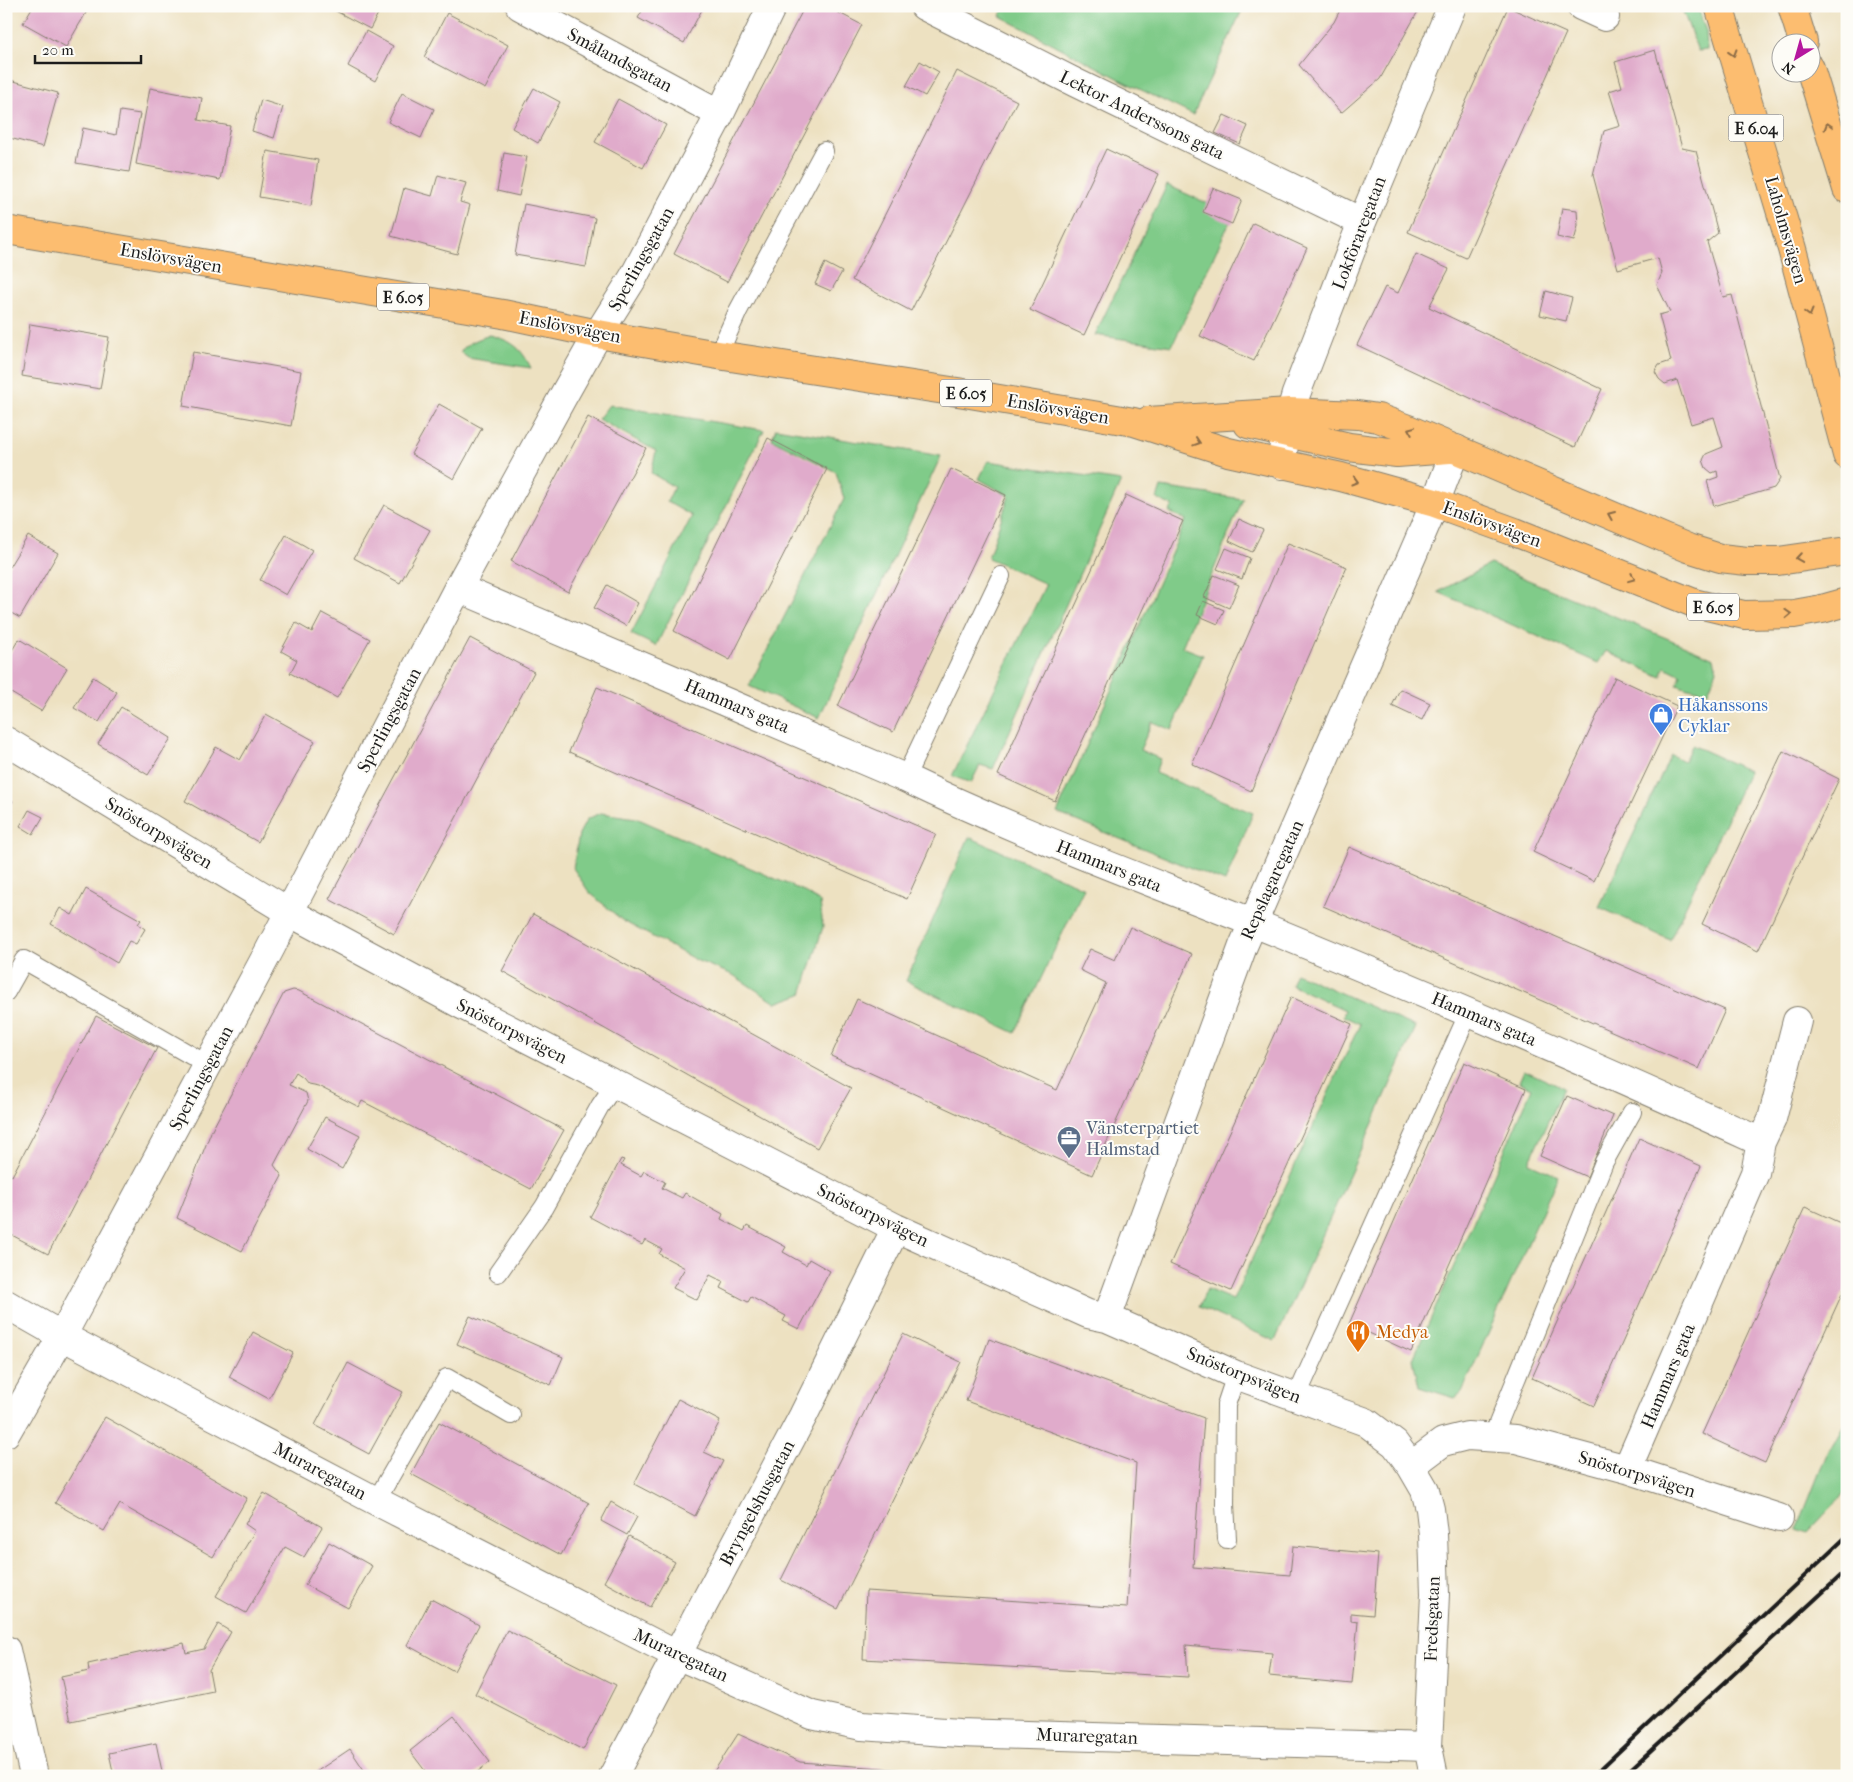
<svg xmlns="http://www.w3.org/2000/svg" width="1853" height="1782" font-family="'IM FELL French Canon',serif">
  <rect width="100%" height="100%" fill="#fdfcf7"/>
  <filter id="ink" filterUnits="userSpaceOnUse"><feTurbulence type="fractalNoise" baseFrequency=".02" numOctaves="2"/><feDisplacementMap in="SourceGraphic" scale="10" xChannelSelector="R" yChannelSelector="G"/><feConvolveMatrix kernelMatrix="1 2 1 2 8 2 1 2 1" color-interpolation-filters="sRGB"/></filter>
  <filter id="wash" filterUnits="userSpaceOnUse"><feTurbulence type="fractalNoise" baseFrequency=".0096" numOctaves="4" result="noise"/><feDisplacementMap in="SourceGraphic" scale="20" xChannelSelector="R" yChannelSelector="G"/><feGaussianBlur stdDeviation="1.12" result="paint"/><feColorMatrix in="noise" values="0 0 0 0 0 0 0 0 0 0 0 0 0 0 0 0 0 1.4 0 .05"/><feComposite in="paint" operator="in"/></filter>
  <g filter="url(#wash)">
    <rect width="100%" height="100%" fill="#ede1c1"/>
    <!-- green -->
    <path fill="#80cb89" stroke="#4e7452" d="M 1004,6 L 1244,6 L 1193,115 L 1131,85 L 1000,16 Z
      M 1681,6 L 1697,6 L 1706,31 L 1707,50 L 1698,51 Z
      M 1167,185 L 1233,215 L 1172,346 L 1095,335 Z
      M 490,335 C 512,341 521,347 531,368 L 468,358 L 460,352 C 468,342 479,339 490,335 Z
      M 609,405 L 764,430 L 656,646 L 631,634 L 692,516 L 667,502 L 674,487 L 651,473 L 656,451 L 598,419 Z
      M 776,428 L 941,456 L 819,718 L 749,686 L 844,499 L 836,472 L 772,439 Z
      M 988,461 L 1121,481 L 993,769 L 980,765 L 971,783 L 952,776 L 1046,584 L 988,558 L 1009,496 L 979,479 Z
      M 1161,487 L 1243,499 L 1182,647 L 1203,655 L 1172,730 L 1152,722 L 1140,750 L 1160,759 L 1155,773 L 1253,813 L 1225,882 L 1057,813 L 1186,520 L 1169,512 L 1173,506 L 1157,499 Z
      M 1490,564 L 1714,658 L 1717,670 L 1708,692 L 1688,688 L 1677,684 L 1681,675 L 1665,667 L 1661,677 L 1606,651 L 1598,663 L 1438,592 Z
      M 1692,745 L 1749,771 L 1670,940 L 1599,907 L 1671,755 L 1684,761 Z
      M 601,813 L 636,818 L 801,890 L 820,902 L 823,927 L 802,994 L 776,1003 L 733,975 L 698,961 L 623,921 L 589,892 L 573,868 L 579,834 L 587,819 Z
      M 969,837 L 1084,888 L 1015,1033 L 906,981 Z
      M 1296,973 L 1416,1027 L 1275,1341 L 1199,1307 L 1207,1289 L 1233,1300 L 1360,1024 L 1343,1016 L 1345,1010 L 1291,985 Z
      M 1524,1070 L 1563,1088 L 1529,1163 L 1558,1176 L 1462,1392 L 1455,1398 L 1419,1387 L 1413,1359 L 1532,1088 L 1519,1082 Z
      M 1847,1419 L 1847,1491 L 1807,1533 L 1797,1529 L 1826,1456 Z"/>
    <g id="blocks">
      <!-- building -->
      <path fill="#e0abcb" d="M 33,6 L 90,6 L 66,47 L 23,23 Z
        M 326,6 L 382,6 L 370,29 Z
        M 645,6 L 704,6 L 684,43 L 638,18 Z
        M 805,6 L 826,6 L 862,25 L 727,282 L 674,254 Z
        M 1342,6 L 1421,6 L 1380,79 L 1341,113 L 1299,65 L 1334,22 Z
        M 1508,7 L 1566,33 L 1466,258 L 1408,232 Z
        M 447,13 L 508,45 L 485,89 L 424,57 Z
        M 366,31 L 393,46 L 375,81 L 348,66 Z
        M 1655,50 L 1682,148 L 1696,151 L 1718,233 L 1707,242 L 1723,297 L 1732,295 L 1780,479 L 1774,488 L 1714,506 L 1707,481 L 1718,477 L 1717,471 L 1712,473 L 1706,468 L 1703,460 L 1706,454 L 1723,447 L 1714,417 L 1691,424 L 1677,380 L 1665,384 L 1659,379 L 1655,372 L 1659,365 L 1671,361 L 1659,315 L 1670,312 L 1657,285 L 1662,273 L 1658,258 L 1618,269 L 1593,175 L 1604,131 L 1620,126 L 1609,91 L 1622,87 L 1615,62 Z
        M 920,61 L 939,72 L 925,96 L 906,86 Z
        M 957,71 L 1017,101 L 911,311 L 852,280 Z
        M 10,80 L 58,93 L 43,147 L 6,137 L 6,93 Z
        M 150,88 L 202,98 L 198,120 L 230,126 L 220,180 L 136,164 Z
        M 534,88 L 560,102 L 538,143 L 512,128 Z
        M 402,93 L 434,109 L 421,138 L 388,122 Z
        M 618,99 L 666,125 L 643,168 L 595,142 Z
        M 261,100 L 283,107 L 274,138 L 252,131 Z
        M 120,111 L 140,114 L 129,172 L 76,163 L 83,128 L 116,135 Z
        M 1224,115 L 1248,126 L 1240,144 L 1215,133 Z
        M 1106,149 L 1159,174 L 1084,335 L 1030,310 Z
        M 267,151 L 318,160 L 311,206 L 259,197 Z
        M 504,153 L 527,157 L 519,196 L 497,191 Z
        M 438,175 L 466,183 L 460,202 L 470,205 L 457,254 L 391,236 L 404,188 L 432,196 Z
        M 1213,188 L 1242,200 L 1232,224 L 1203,212 Z
        M 524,204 L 595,218 L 586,267 L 515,255 Z
        M 1562,208 L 1577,210 L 1578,226 L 1574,241 L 1557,237 Z
        M 1253,223 L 1307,248 L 1254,361 L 1200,336 Z
        M 1416,254 L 1449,269 L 1429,307 L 1602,389 L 1575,447 L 1357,345 L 1385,287 L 1398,293 Z
        M 825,263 L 842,272 L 831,291 L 815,284 Z
        M 1546,291 L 1572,298 L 1566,321 L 1540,315 Z
        M 30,324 L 109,337 L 100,389 L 22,376 Z
        M 193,352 L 301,371 L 291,426 L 183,406 Z
        M 439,404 L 482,428 L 454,479 L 411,454 Z
        M 588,417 L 646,448 L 568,592 L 511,561 Z
        M 768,438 L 827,469 L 730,660 L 674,631 Z
        M 951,469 L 1006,495 L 893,732 L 838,706 Z
        M 1126,495 L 1183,521 L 1055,801 L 998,775 Z
        M 384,505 L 430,530 L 400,583 L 354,558 Z
        M 1239,519 L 1263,530 L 1252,552 L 1229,541 Z
        M 286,535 L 312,550 L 286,595 L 260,580 Z
        M 28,536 L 58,553 L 20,618 L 6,610 L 6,572 Z
        M 1288,543 L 1347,567 L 1251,791 L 1192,764 Z
        M 1226,548 L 1250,558 L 1242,579 L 1217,569 Z
        M 1214,575 L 1239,585 L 1229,608 L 1204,597 Z
        M 607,585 L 638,603 L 626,626 L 594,608 Z
        M 1203,601 L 1224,610 L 1218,624 L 1197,615 Z
        M 322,613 L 370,639 L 337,698 L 290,673 L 297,660 L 281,651 L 296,623 L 312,632 Z
        M 470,638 L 534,672 L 394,934 L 329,899 Z
        M 19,639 L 67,668 L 41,711 L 6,690 L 6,660 Z
        M 93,677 L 117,692 L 99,722 L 74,708 Z
        M 1615,677 L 1677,706 L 1594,881 L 1533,852 Z
        M 597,687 L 936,834 L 907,899 L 569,752 Z
        M 1400,689 L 1430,703 L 1422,720 L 1392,706 Z
        M 121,707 L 171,738 L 148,775 L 98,744 Z
        M 266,714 L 315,741 L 258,842 L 185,801 L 216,747 L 240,760 Z
        M 1783,751 L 1839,779 L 1758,951 L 1702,924 Z
        M 6,796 L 13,801 L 6,812 Z
        M 29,810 L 43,817 L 33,834 L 20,826 Z
        M 1349,847 L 1725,1010 L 1699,1069 L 1323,906 Z
        M 86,889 L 141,920 L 138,924 L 145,929 L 136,944 L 129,941 L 117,963 L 51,924 L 60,908 L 72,915 Z
        M 533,914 L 851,1088 L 817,1148 L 502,971 Z
        M 1130,927 L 1192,954 L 1092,1175 L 831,1056 L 857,999 L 1057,1090 L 1106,983 L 1080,970 L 1090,949 L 1115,960 Z
        M 293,990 L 299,991 L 564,1130 L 531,1189 L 362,1101 L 359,1107 L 318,1086 L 308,1084 L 303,1078 L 296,1073 L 289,1085 L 306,1093 L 308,1101 L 274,1165 L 282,1176 L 242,1251 L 177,1218 L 211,1132 L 284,993 Z
        M 1291,997 L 1352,1024 L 1231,1291 L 1170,1264 Z
        M 96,1016 L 157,1048 L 48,1254 L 6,1232 L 6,1173 L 12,1176 Z
        M 1464,1062 L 1526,1089 L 1411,1352 L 1349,1324 Z
        M 1567,1096 L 1613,1116 L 1587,1177 L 1540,1156 Z
        M 325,1117 L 360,1135 L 342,1169 L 307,1149 Z
        M 1639,1138 L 1701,1166 L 1594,1406 L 1532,1378 Z
        M 621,1159 L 624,1160 L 621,1165 L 641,1176 L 644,1171 L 665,1182 L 662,1188 L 682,1198 L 685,1193 L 723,1214 L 721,1219 L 744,1231 L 747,1226 L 786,1247 L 783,1252 L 806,1265 L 809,1259 L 830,1271 L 799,1329 L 783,1321 L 786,1316 L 751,1297 L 748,1302 L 721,1288 L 724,1282 L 710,1275 L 697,1300 L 673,1288 L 685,1268 L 659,1254 L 662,1249 L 645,1240 L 642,1245 L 590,1217 Z
        M 1805,1207 L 1847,1226 L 1847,1283 L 1765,1463 L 1702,1434 Z
        M 470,1316 L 563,1357 L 551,1385 L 457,1344 Z
        M 253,1332 L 293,1353 L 269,1399 L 229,1377 Z
        M 903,1334 L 961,1362 L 838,1609 L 781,1580 Z
        M 989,1339 L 1204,1418 L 1193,1567 L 1290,1575 L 1293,1546 L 1378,1554 L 1373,1615 L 1351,1613 L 1351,1621 L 1358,1622 L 1352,1684 L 1269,1676 L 1272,1653 L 1186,1645 L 1188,1677 L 863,1659 L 866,1591 L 1127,1608 L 1136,1463 L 966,1401 Z
        M 348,1363 L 403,1392 L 369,1454 L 315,1425 Z
        M 678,1399 L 720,1421 L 704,1452 L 723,1461 L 695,1516 L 634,1484 Z
        M 105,1417 L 247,1498 L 213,1557 L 120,1504 L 104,1531 L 55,1503 Z
        M 439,1422 L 589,1503 L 561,1555 L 411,1474 Z
        M 264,1493 L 322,1527 L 304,1557 L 285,1547 L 246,1613 L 216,1596 L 255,1531 L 245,1524 Z
        M 611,1502 L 637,1517 L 627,1535 L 601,1521 Z
        M 629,1536 L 675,1562 L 650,1607 L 604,1582 Z
        M 329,1542 L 372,1566 L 348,1608 L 305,1585 Z
        M 431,1599 L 479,1625 L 454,1671 L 407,1645 Z
        M 218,1624 L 231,1632 L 209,1670 L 213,1691 L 71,1721 L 61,1677 L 89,1671 L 88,1664 L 184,1643 L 186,1653 L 204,1649 Z
        M 507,1630 L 616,1685 L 583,1750 L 475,1694 Z
        M 454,1716 L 490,1762 L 472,1776 L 429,1776 L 410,1751 Z
        M 738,1734 L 800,1762 L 962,1774 L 962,1776 L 711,1776 Z
        M 156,1743 L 163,1776 L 114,1776 L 109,1753 Z
        M 350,1749 L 368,1776 L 310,1776 Z"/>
    </g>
  </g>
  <g filter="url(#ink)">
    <use href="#blocks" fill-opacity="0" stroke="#847e6e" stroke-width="1"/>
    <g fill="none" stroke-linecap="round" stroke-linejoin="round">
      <defs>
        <path id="service" d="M 718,355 L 738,311 L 824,151
          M 905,778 L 1001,576
          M 6,992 L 24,960 L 208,1065
          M 498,1273 L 544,1207 L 600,1106 L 615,1084
          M 1296,1398 L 1469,1012
          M 1493,1436 L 1604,1162 L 1632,1112
          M 376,1501 L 447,1378 L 511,1415
          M 1227,1539 L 1225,1504 L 1226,1405 L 1236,1375"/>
        <path id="minor" d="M 520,6 L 720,114
          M 924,6 L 1076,83 L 1362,222
          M 1581,6 L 1605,17
          M 1282,465 L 1285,432 L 1296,394 L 1362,222 L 1452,6
          M 458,588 L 905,778 C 1019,833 1137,876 1254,923 C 1425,993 1594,1065 1761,1142
          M 6,741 L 289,912 L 462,1005 L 896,1228 L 1088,1314 L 1107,1318 L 1236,1375 L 1366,1422 L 1395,1444 L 1411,1466 L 1443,1442 L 1467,1436 L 1516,1439 L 1627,1469 L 1779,1518
          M 6,1304 L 62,1336 L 376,1501 L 677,1655 L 812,1715 L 862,1726 L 959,1733 L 1428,1747
          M 1107,1318 L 1243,946 L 1435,503 L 1456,449
          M 6,1433 L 62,1336 L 269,951 L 458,588 L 561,400 L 598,334 L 633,278 L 720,114 L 772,6
          M 1411,1466 L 1425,1490 L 1430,1509 L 1433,1534 L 1435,1594 L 1428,1747 L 1434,1776
          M 1627,1469 L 1755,1173 L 1761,1142 L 1772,1119 L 1797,1021
          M 6,1650 L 34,1776
          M 613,1776 L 803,1416 L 896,1228"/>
        <path id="trunk" d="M 1719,6 L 1792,249 L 1847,455
          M 1792,6 L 1803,42
          M 1810,68 L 1847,189
          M 6,230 L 503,314 L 598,334 L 718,355 L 964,393 L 1134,422 L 1228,452 L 1341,477 L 1435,503 L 1515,532 L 1694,603 L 1744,615 L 1794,614 L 1822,609 L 1847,602
          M 1148,421 L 1290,412 L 1358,415 L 1378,418 L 1408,429 L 1688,548 L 1720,558 L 1747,561 L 1778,561 L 1847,551
          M 1248,424 L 1349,447 L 1397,453 L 1449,449"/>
      </defs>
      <!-- service casing -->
      <use href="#service" stroke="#847e6e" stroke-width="20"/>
      <!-- minor casing -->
      <use href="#minor" stroke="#847e6e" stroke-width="30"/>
      <!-- trunk casing -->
      <use href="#trunk" stroke="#847e6e" stroke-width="30"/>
      <!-- service -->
      <use href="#service" stroke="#fff" stroke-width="18"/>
      <!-- minor -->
      <use href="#minor" stroke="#fff" stroke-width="28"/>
      <!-- trunk -->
      <use href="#trunk" stroke="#fcbd6f" stroke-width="28"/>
      <!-- rail -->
      <path stroke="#1c1c1c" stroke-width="4" d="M 1593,1776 L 1847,1536
        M 1623,1776 L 1847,1570"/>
    </g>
    <!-- one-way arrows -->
    <defs><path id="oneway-chevron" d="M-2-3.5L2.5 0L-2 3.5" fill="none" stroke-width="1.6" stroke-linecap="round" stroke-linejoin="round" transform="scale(1.25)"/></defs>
    <g stroke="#8c6c46">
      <use href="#oneway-chevron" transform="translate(1733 53) rotate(73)"/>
      <use href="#oneway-chevron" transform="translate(1828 126) rotate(-107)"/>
      <use href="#oneway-chevron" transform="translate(1809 313) rotate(75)"/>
      <use href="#oneway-chevron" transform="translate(1411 430) rotate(-158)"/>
      <use href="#oneway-chevron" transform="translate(1197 442) rotate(18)"/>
      <use href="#oneway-chevron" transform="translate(1355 481) rotate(16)"/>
      <use href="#oneway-chevron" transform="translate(1611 515) rotate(-157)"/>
      <use href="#oneway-chevron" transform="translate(1799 558) rotate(171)"/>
      <use href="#oneway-chevron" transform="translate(1632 578) rotate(22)"/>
      <use href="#oneway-chevron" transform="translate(1788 614) rotate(-2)"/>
    </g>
  </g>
  <!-- icons -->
  <defs>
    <symbol id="shop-pin" viewBox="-11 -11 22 30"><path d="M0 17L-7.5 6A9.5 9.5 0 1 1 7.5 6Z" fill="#3f7fe0" stroke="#fdfcf7"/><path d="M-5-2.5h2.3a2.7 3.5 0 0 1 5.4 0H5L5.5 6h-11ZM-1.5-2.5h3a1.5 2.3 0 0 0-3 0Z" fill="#fff"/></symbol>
    <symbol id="office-pin" viewBox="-11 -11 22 30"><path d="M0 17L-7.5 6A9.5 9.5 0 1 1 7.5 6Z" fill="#5c6f8a" stroke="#fdfcf7"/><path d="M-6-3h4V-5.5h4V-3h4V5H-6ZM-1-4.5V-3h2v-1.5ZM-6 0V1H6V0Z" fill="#fff"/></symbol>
    <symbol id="restaurant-pin" viewBox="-11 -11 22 30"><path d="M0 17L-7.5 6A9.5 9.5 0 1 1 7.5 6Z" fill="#e8710a" stroke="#fdfcf7"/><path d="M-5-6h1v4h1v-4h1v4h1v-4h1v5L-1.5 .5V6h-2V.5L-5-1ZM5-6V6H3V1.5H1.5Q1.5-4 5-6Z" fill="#fff"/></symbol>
  </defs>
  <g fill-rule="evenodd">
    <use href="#shop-pin" x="1647" y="701" width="28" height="38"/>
    <use href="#office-pin" x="1055" y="1124" width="28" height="38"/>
    <use href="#restaurant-pin" x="1344" y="1318" width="28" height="38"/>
  </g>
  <g text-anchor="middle" stroke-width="4" stroke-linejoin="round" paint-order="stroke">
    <!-- shield labels -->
    <g fill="#fdfcf7" stroke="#605f5e" stroke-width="1">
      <rect x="1728.5" y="114.5" width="55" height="27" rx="4"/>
      <rect x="377" y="283.5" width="52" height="27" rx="4"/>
      <rect x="940" y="379.5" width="52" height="27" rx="4"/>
      <rect x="1687" y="593.5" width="52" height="27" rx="4"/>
    </g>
    <g font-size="16" font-weight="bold" fill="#1c1c1c">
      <text x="1756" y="134">E 6.04</text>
      <text x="403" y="303">E 6.05</text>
      <text x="966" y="399">E 6.05</text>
      <text x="1713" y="613">E 6.05</text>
    </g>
    <!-- street labels -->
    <g font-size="18" fill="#1c1c1c" stroke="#fdfcf7">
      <text transform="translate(620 60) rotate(28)" y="6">Smålandsgatan</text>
      <text transform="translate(1142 115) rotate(26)" y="6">Lektor Anderssons gata</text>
      <text transform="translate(1786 230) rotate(74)" y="6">Laholmsvägen</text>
      <text transform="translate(1359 233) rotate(-69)" y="6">Lokföraregatan</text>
      <text transform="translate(171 258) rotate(10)" y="6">Enslövsvägen</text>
      <text transform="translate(641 259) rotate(-61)" y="6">Sperlingsgatan</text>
      <text transform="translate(570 327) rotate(11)" y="6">Enslövsvägen</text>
      <text transform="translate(1058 409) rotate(10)" y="6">Enslövsvägen</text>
      <text transform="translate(1492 524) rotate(20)" y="6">Enslövsvägen</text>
      <text transform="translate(737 706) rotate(23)" y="6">Hammars gata</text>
      <text transform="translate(389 720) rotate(-62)" y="6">Sperlingsgatan</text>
      <text transform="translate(159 833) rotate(31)" y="6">Snöstorpsvägen</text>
      <text transform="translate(1109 866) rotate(22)" y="6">Hammars gata</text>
      <text transform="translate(1272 880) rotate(-66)" y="6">Repslagaregatan</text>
      <text transform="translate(1484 1019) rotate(23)" y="6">Hammars gata</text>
      <text transform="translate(512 1031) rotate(27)" y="6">Snöstorpsvägen</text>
      <text transform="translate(201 1078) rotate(-62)" y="6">Sperlingsgatan</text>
      <text transform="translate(873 1215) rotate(26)" y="6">Snöstorpsvägen</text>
      <text transform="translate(1244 1375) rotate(22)" y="6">Snöstorpsvägen</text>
      <text transform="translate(1668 1376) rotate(-67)" y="6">Hammars gata</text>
      <text transform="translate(320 1471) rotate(28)" y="6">Muraregatan</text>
      <text transform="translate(1637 1474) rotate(17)" y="6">Snöstorpsvägen</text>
      <text transform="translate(757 1503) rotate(-62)" y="6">Bryngelshusgatan</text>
      <text transform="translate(1432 1619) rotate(-88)" y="6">Fredsgatan</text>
      <text transform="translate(681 1655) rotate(25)" y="6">Muraregatan</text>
      <text transform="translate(1087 1736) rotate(2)" y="6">Muraregatan</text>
    </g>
    <!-- shop labels -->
    <g font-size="18" fill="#366cbe" stroke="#fdfcf7" text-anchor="start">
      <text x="1678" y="711">Håkanssons<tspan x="1678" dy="21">Cyklar</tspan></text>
    </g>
    <!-- service labels -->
    <g font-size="18" fill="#4e5e75" stroke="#fdfcf7" text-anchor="start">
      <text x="1086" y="1134">Vänsterpartiet<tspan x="1086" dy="21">Halmstad</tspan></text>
    </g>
    <!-- food labels -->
    <g font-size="18" fill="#c56008" stroke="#fdfcf7" text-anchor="start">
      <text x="1376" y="1338">Medya</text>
    </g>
  </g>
  <!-- margin -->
  <rect width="1853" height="1782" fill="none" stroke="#fdfcf7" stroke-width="25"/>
  <!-- north arrow -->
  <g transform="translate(1796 58) rotate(217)"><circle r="24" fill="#fdfcf7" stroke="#a3a29f"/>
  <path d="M0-4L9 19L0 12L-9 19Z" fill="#b5179e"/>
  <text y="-8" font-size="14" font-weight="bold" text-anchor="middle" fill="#1c1c1c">N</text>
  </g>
  <!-- scale -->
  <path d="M35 55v8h106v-8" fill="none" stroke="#1c1c1c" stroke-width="2.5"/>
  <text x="42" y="55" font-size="15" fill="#1c1c1c" stroke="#fdfcf7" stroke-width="4" paint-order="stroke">20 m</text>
</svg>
